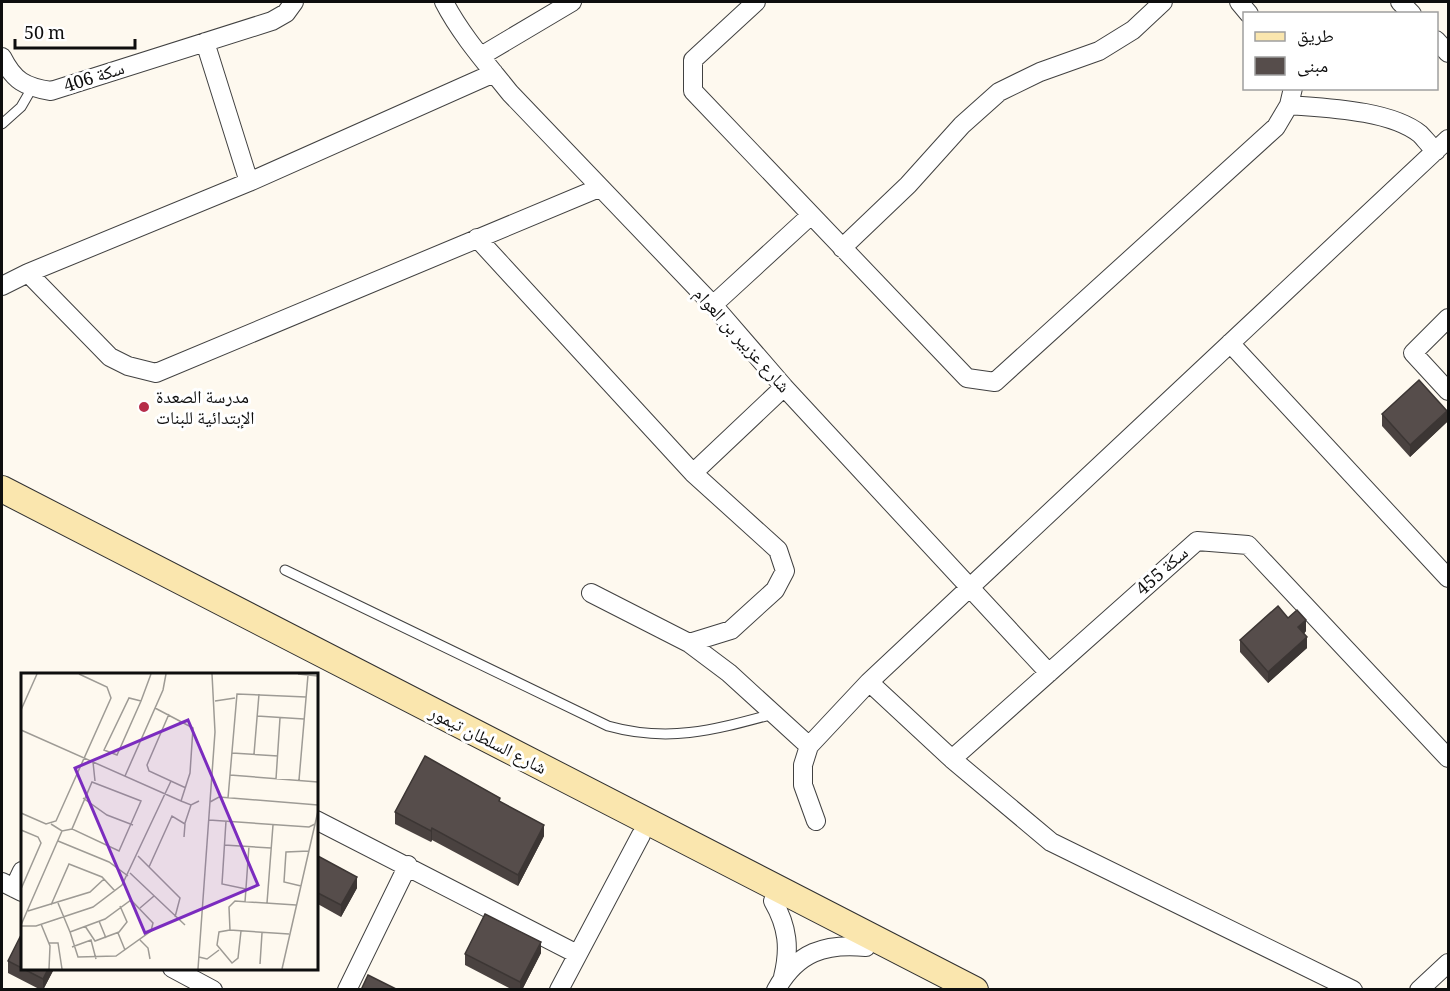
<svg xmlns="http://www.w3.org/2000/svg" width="1450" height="991" font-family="Georgia,'Noto Naskh Arabic',serif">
  <rect width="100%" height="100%" fill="#fef9ef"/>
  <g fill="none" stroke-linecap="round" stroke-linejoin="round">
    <defs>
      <path id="service" d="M 2,124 L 21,107 L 32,88
        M 285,570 L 608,726 C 669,743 714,730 773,714"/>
      <path id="minor" d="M 444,2 C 461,35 487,64 510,93 L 713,305 L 784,387 L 1049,673
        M 756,2 L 693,60 L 693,91 L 967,378 L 995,382 L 1276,127 L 1289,105 L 1293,88
        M 1239,2 L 1249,14
        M 1400,2 L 1412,14
        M 1436,40 L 1448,53
        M 205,42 L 249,182
        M 481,56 L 572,2
        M 2,57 C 14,81 25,87 51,91 L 272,21 L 286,13 L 294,2
        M 1289,105 C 1326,108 1390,110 1420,134 C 1425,139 1430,146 1436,151
        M 477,238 L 693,473 L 778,550 L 785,571 L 775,590 L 731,630 L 689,643 L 591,593
        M 842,248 L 908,185 L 962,125 L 999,92 L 1040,72 L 1099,51 L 1133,30 L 1163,2
        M 28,273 L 110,357 L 128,366 L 156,373 L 599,188
        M 2,286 L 28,273 L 249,182 L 494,73
        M 713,305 L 811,215
        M 1448,318 L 1413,353 L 1448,391
        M 1230,343 L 1448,578
        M 693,473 L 784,387
        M 689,643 L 729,673 L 809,746
        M 869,682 L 952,759 L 1051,842 L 1353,990
        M 952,759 L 1197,541 L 1248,545 L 1448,758
        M 316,820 L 577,954
        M 816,821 L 803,785 L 803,765 L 809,746 L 869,682 L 1448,139
        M 2,882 L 22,892
        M 14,888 L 22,871
        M 773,901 C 788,927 790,949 783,977
        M 172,968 L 213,990
        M 347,990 L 408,865
        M 559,990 L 641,835
        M 776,990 C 797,952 825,943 866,947
        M 1419,990 L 1448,963"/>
      <path id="secondary" d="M 2,489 L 975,990"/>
    </defs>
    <!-- service casing -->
    <use href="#service" stroke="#414141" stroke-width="11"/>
    <!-- minor casing -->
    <use href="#minor" stroke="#414141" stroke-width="20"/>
    <!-- secondary casing -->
    <use href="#secondary" stroke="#303030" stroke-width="28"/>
    <!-- service -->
    <use href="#service" stroke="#fff" stroke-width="9"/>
    <!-- minor -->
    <use href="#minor" stroke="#fff" stroke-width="18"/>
    <!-- secondary -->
    <use href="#secondary" stroke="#fae6ae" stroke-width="26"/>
  </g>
  <!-- wall -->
  <path fill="#4a4240" d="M 1382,414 L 1447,422 L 1410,457 L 1382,426 Z
    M 1288,618 L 1306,631 L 1304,634 L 1307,648 L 1268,683 L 1240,652 L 1240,640 Z
    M 500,802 L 544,836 L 518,886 L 432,840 L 431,842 L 395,824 L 395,812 Z
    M 316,855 L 357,888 L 341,917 L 316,903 Z
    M 541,953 L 522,990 L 513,990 L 465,965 L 465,954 Z
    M 8,961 L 54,969 L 43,990 L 41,990 L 8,973 Z"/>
  <!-- shaded-wall -->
  <path fill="#3c3634" d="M 1447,411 L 1447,422 L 1410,457 L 1410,445 Z
    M 1306,620 L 1306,631 L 1298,639 L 1298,627 Z
    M 1307,637 L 1307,648 L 1268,683 L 1268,672 Z
    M 544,825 L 544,836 L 518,886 L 518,875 Z
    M 432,828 L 432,840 L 431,842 L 431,831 Z
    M 357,877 L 357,888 L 341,917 L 341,905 Z
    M 541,942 L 541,953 L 522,990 L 520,990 L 520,982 Z
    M 48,969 L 54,969 L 43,990 L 43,979 Z"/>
  <!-- building -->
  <path fill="#564d4b" stroke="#3c3634" stroke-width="1.5" d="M 1419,380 L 1447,411 L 1410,445 L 1382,414 Z
    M 1278,606 L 1288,618 L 1297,610 L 1306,620 L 1298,627 L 1307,637 L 1268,672 L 1240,640 Z
    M 425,756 L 500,798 L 499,801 L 544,825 L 518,875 L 432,828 L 431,831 L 395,812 Z
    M 316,855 L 357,877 L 341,905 L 316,892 Z
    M 485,914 L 541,942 L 520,982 L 465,954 Z
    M 22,933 L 22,969 L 48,969 L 43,979 L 8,961 Z
    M 368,975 L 398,990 L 361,990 Z"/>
  <!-- markers -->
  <circle fill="#b62d4a" stroke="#fff" stroke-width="2" cx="144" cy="407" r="6"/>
  <g text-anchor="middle" stroke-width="6" stroke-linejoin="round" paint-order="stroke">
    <!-- street labels -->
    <g font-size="18" fill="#0e0e0e" stroke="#fff">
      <text transform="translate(94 77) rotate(-18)" y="6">سكة 406</text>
      <text transform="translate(742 340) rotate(48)" y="6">شارع عزبير بن العوام</text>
      <text transform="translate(1162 571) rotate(-42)" y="6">سكة 455</text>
      <text transform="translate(488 740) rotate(27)" y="6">شارع السلطان تيمور</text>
    </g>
    <!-- poi labels -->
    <g font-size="18" fill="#0e0e0e" stroke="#fff" text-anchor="start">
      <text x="156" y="403">مدرسة الصعدة<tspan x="156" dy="21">الإبتدائية للبنات</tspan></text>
    </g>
  </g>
  <!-- overview -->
  <g transform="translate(21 673)">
    <rect width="297" height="297" fill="#fef9ef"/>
    <path fill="none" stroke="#9e9b95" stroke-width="1.5" d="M 277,1 L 297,3M 120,28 L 108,25 L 83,77 L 96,82 L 120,28 L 130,1M 194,28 L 214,25M 134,35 L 172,55 L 169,100 L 160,128M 0,37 L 16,1M 148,41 L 126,92 L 128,98 L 165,115M 236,43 L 283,46M 0,57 L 160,128 L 170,132 L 178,128M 211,80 L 257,83M 233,81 L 238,21M 72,89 L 74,108M 209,102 L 297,109M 104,103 L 142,17 L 145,1M 255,106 L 259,45M 278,107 L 287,2M 71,109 L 120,128 L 98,178 L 51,156 ZM 62,125 L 86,142 L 112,152M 207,125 L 216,21 L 285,24M 189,129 L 198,124 L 297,132M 0,140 L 25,151 L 35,148 L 90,25 L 86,14 L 58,1M 188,147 L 288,154 L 294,151M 205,148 L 201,211 L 225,216M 164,150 L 170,132M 30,151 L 41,158 L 51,156M 0,157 L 17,164 L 20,170 L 0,216M 37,168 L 88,189 L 107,203M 203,172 L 250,175M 117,183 L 159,225 L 154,244M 128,194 L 151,143 L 164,151 L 163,164M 109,200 L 164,252M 280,213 L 263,209 L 265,179 L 288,178M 110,227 L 132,250 L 130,258 L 95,283 L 57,284 L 49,259 L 84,246 ZM 224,229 L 228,173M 37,230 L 49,259M 246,230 L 252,152M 30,232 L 48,191 L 81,204 L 94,218M 119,235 L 133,223M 7,238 L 69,219 L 83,206M 78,248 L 85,265M 20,251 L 29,273 L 28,296M 0,252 L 41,158M 0,253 L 15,253 L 72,234 L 101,212 L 150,108M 64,253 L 74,268 L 98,259 L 106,249 L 99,233M 209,257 L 198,259 L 196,272 L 211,290 L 217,285 L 220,258M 97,260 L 104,277M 268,261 L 209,257 L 208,234 L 214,228 L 275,232M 119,267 L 127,275 L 129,286M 28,270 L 37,270 L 41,296M 51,274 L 70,267 L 75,286M 178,284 L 186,286 L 198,277M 239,291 L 241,260M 177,296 L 194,59 L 191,1M 261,296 L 297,138"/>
    <path fill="#7b2cbf" fill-opacity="0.15" stroke="#7b2cbf" stroke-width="3" d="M 167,47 L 237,212 L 124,260 L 54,95 Z"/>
    <rect width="297" height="297" fill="none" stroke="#0e0e0e" stroke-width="3"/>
  </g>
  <!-- border -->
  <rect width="1450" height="991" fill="none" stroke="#0e0e0e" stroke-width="6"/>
  <!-- legend -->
  <rect x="1243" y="12" width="195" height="78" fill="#ffffff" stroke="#9f9f9f" stroke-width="1.5"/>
  <rect x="1255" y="32" width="30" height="9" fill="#fae6ae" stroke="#9f9f9f" stroke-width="1.5"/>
  <text x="1297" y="42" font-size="18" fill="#0e0e0e">طريق</text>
  <rect x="1255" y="57" width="30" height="18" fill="#564d4b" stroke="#9f9f9f" stroke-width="1.5"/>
  <text x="1297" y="72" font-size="18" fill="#0e0e0e">مبنى</text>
  <!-- scale -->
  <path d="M15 39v9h120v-9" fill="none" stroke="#0e0e0e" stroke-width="3"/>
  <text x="24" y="39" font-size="18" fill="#0e0e0e" stroke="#ffffff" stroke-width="4.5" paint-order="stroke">50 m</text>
</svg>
